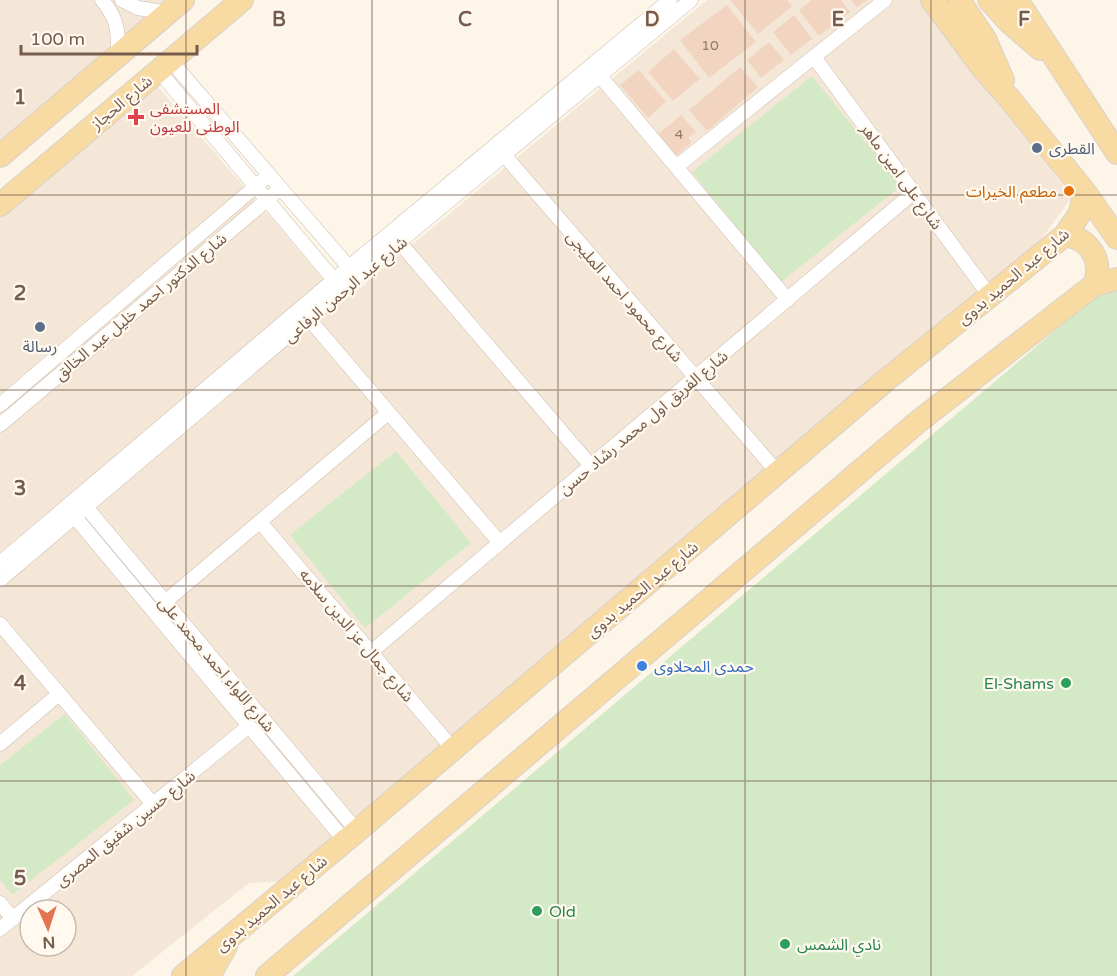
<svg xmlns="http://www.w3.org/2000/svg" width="1117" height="976" font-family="'Varela Round','Noto Sans Arabic',sans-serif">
  <rect width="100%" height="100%" fill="#fcf5e8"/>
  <!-- residential -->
  <path fill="#f4e7d7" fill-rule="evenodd" d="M 0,0 L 172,0 L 0,148 Z
    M 707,0 L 921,0 L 1072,197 L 1039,242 L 281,881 L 249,883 L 132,976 L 0,976 L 0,213 L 154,82 L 343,302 ZM 30,910 L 66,910 L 66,946 L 30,946 Z"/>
  <!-- green -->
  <path fill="#d4eac7" d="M 812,76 L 901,186 L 781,282 L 692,172 Z
    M 1103,290 L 1117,291 L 1117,976 L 293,976 Z
    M 396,451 L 471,543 L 365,628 L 290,535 Z
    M 65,714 L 134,800 L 12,895 L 0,880 L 0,765 Z"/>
  <!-- building -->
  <path fill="#f1d5c1" d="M 730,0 L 787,0 L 792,6 L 758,34 Z
    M 811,0 L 841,0 L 850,12 L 819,36 L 799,10 Z
    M 851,0 L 867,0 L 857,7 Z
    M 727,5 L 756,42 L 709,78 L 680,40 Z
    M 794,15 L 812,39 L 791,55 L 773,32 Z
    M 769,42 L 784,60 L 761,78 L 747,60 Z
    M 674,49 L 700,79 L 673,101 L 648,72 Z
    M 740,67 L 758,87 L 707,131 L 689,110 Z
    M 639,70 L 666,102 L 648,118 L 620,85 Z
    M 681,115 L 696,132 L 688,138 L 692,142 L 675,157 L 657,135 Z"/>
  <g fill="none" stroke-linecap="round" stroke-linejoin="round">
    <defs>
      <path id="minor" d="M 102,0 C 118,20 118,29 118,54
        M 122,0 L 138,8 L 168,13
        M 814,57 L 989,295
        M 170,60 L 354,273
        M 158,70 L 340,287
        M 600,76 L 788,300
        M 499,149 L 778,473
        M 676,167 L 885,0
        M 400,243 L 591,466
        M 309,319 L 500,543
        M 0,405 L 269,175
        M 0,425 L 281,188
        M 81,501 L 357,831
        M 70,511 L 345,841
        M 260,522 L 453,749
        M 0,563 L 349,267 L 670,0
        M 0,580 L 357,277 L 691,0
        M 165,602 L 388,413
        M 0,624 L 153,804
        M 371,652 L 914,192
        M 0,744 L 59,694
        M 0,903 L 13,919
        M 0,929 L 249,726"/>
      <path id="primary" d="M 932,0 L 984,70 L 1009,98 L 1085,192 L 1117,238
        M 959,0 L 985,39 L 1003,80
        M 989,0 L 1009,22 L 1040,49
        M 1017,0 L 1117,153
        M 0,156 L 183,0
        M 0,205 L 242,0
        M 1065,235 C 1090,239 1104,261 1094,285
        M 183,976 L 357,831 L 885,381 L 1065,235 L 1079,215 L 1085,192
        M 209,976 L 226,946
        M 267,976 L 919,421 L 1094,285 L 1117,279"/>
    </defs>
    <!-- minor casing -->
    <use href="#minor" stroke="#cebdae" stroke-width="15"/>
    <!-- primary casing -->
    <use href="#primary" stroke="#d9d1cd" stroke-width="24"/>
    <!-- minor -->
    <use href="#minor" stroke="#fff" stroke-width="14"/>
    <!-- primary -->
    <use href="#primary" stroke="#f8daa3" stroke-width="22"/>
  </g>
  <!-- grid -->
  <path fill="none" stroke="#765c4c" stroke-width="1.5" stroke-opacity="0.55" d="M 186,0 L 186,976M 372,0 L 372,976M 558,0 L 558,976M 745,0 L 745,976M 931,0 L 931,976M 0,195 L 1117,195M 0,390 L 1117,390M 0,586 L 1117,586M 0,781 L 1117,781"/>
  <!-- markers -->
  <path fill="#e0444e" stroke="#fff9ef" stroke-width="2" d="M133 108h6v6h6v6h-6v6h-6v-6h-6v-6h6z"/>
  <g fill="#5c6f8a" stroke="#fff9ef" stroke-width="2">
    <circle cx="1037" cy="148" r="6"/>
    <circle cx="40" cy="327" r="6"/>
  </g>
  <circle fill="#e8710a" stroke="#fff9ef" stroke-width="2" cx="1069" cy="191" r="6"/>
  <circle fill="#3f7fe0" stroke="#fff9ef" stroke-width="2" cx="642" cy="666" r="6"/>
  <g fill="#2e9e5b" stroke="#fff9ef" stroke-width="2">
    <circle cx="1066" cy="683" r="6"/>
    <circle cx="537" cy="911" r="6"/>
    <circle cx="785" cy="944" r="6"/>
  </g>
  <g text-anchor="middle" stroke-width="4.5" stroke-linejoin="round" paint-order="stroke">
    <!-- number labels -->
    <g font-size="14" fill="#957a69">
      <text x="710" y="50">10</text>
      <text x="679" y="139">4</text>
    </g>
    <!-- street labels -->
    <g font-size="16" fill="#765c4c" stroke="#fff9ef">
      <text transform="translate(121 102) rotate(-40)" y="6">شارع الحجاز</text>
      <text transform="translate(902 176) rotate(54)" y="6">شارع على امين ماهر</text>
      <text transform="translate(1013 276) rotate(-40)" y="6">شارع عبد الحميد بدوى</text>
      <text transform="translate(345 289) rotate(-40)" y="6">شارع عبد الرحمن الرفاعى</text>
      <text transform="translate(625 296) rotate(49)" y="6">شارع محمود احمد المليجى</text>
      <text transform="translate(140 306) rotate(-40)" y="6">شارع الدكتور احمد خليل عبد الخالق</text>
      <text transform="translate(643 422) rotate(-40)" y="6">شارع الفريق اول محمد رشاد حسن</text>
      <text transform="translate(642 589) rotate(-40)" y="6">شارع عبد الحميد بدوى</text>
      <text transform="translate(357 635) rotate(50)" y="6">شارع جمال عز الدين سلامه</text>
      <text transform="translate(217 664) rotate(50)" y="6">شارع اللواء احمد محمد على</text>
      <text transform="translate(125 828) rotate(-39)" y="6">شارع حسين شفيق المصرى</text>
      <text transform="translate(271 903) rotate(-40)" y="6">شارع عبد الحميد بدوى</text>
    </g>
    <!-- health labels -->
    <g font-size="16" fill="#be3a42" stroke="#fff9ef" text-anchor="start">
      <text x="150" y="114">المستشفى<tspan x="150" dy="18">الوطنى للعيون</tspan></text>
    </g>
    <!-- service labels -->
    <g font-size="16" fill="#4e5e75" stroke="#fff9ef" text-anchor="start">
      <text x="1049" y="154">القطرى</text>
      <text x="40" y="352" text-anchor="middle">رسالة</text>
    </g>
    <!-- food labels -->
    <g font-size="16" fill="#c56008" stroke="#fff9ef" text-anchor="end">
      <text x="1057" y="197">مطعم الخيرات</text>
    </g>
    <!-- shop labels -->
    <g font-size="16" fill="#366cbe" stroke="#fff9ef" text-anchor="start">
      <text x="654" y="672">حمدى المحلاوى</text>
    </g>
    <!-- leisure labels -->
    <g font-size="16" fill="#27864d" stroke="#fff9ef" text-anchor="start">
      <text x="1054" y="689" text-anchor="end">El-Shams</text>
      <text x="549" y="917">Old</text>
      <text x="797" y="950">نادي الشمس</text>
    </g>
  </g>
  <g font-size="20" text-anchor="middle" font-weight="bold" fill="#765c4c" stroke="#fff9ef" stroke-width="4.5" stroke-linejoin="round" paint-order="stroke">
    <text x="279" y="26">B</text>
    <text x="465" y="26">C</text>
    <text x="652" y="26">D</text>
    <text x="838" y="26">E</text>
    <text x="1024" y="26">F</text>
    <text x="20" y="104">1</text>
    <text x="20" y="300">2</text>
    <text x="20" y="495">3</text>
    <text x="20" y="690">4</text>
    <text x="20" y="885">5</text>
  </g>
  <!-- north arrow -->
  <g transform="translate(48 928) rotate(177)"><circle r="28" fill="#fff9ef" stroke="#c8baae" stroke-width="1.5"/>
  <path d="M0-4.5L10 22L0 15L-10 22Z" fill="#e37451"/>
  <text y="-9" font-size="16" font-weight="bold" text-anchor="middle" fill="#765c4c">N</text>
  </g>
  <!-- scale -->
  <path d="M21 45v9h176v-9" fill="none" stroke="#765c4c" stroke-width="3"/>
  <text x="30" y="45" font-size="18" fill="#765c4c" stroke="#fff9ef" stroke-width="4.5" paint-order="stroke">100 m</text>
</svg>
